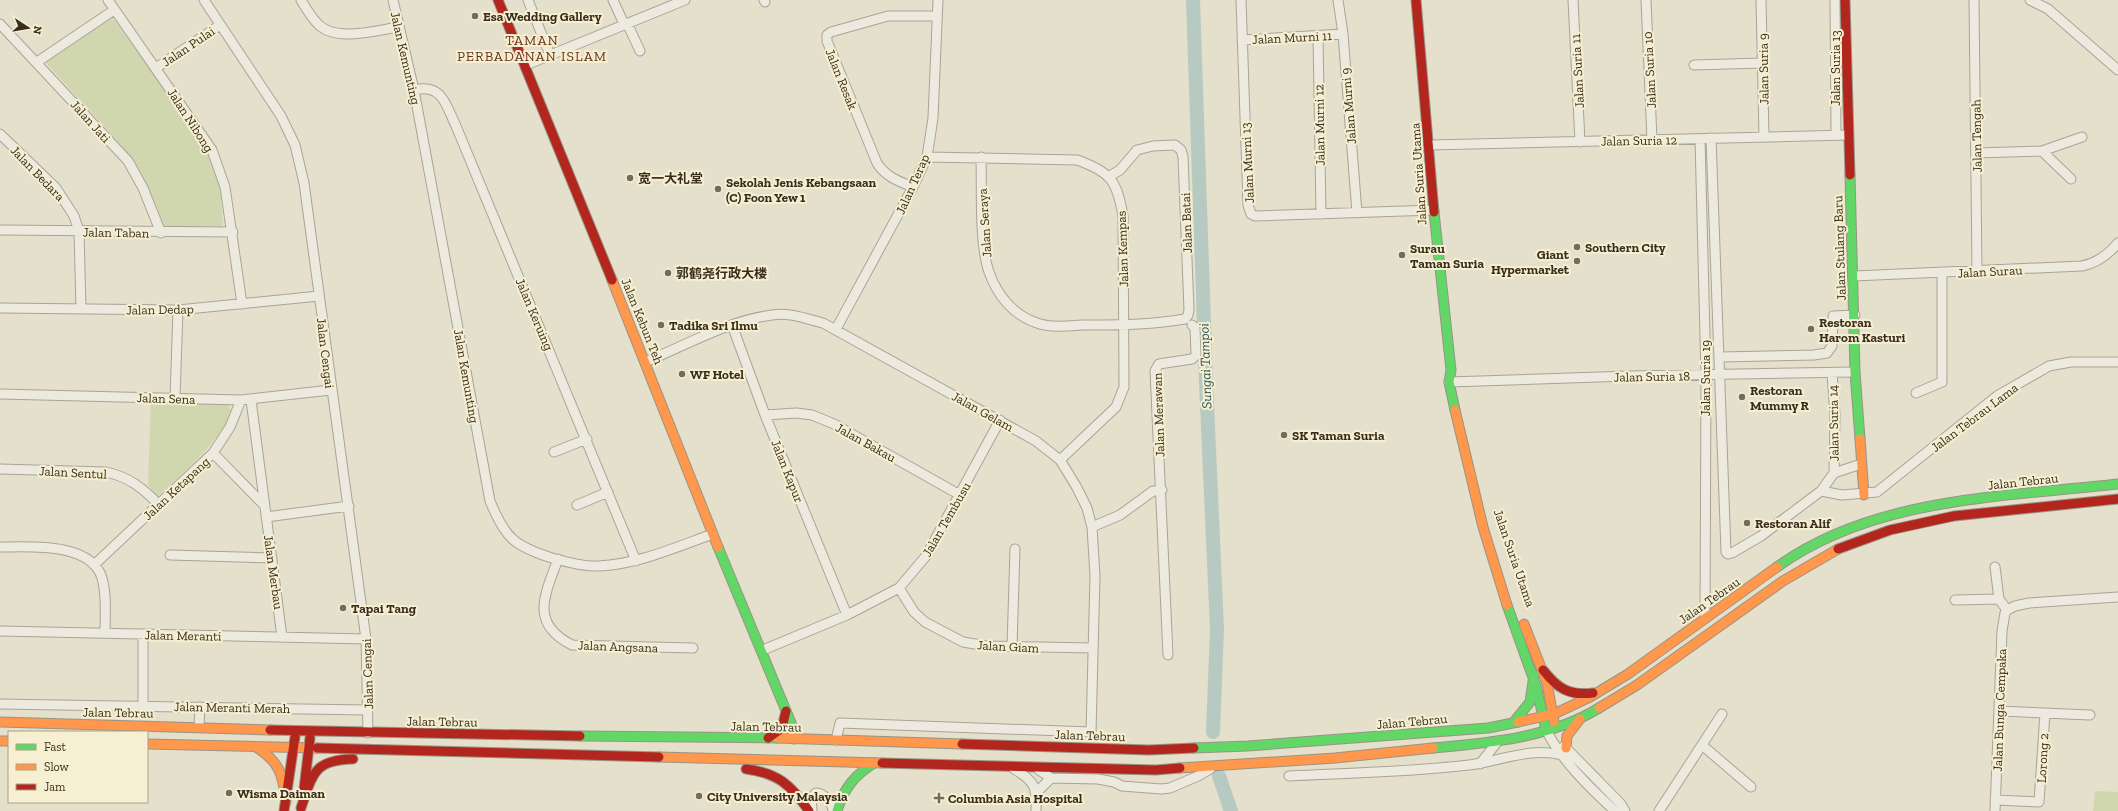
<svg xmlns="http://www.w3.org/2000/svg" width="2118" height="811" font-family="'Zilla Slab','Noto Sans SC',serif">
  <rect width="100%" height="100%" fill="#e4e0cc"/>
  <!-- green -->
  <path fill="#d0d6ae" d="M 112,17 L 209,152 L 220,186 L 223,226 L 165,228 L 148,188 L 127,154 L 106,128 L 45,62 Z
    M 151,402 L 228,405 L 232,413 C 214,447 185,471 157,497 L 148,485 Z
    M 2095,791 L 2118,792 L 2118,811 L 2093,811 Z"/>
  <g fill="none" stroke-linecap="round" stroke-linejoin="round">
    <!-- river -->
    <path stroke="#b7cac1" stroke-width="14" d="M 1193,0 L 1206,382 L 1217,629 L 1213,732
      M 1219,776 L 1231,811"/>
    <defs>
      <path id="street" d="M 108,0 L 212,150 L 225,187 L 242,304
        M 204,0 L 281,116 L 295,145 L 304,183 L 366,639 L 368,733
        M 301,0 C 306,8 311,17 317,23 C 334,43 377,30 399,27
        M 393,0 L 414,90 L 490,501 C 505,538 514,546 552,558 C 566,562 584,567 599,566 C 639,564 676,547 713,534
        M 528,0 L 550,55
        M 613,0 L 624,24
        M 764,0 L 765,2
        M 1241,0 L 1248,205 L 1251,214 L 1255,216 L 1284,215 L 1434,210
        M 1338,0 L 1343,34 L 1357,213
        M 1573,0 L 1580,142
        M 1646,0 L 1652,140
        M 1761,0 L 1764,137
        M 1835,0 L 1836,135
        M 1974,0 L 1977,272
        M 2030,0 L 2048,9 L 2118,70
        M 627,23 L 640,51
        M 0,24 L 128,161 L 143,188 L 161,233
        M 1318,36 L 1321,214
        M 1242,40 L 1343,34
        M 37,62 L 114,10
        M 526,65 L 685,0
        M 1694,65 L 1762,63
        M 156,68 L 220,25
        M 414,90 C 443,83 446,106 456,126 L 636,561
        M 0,134 L 56,188 L 74,216 L 79,231 L 81,309
        M 1711,138 L 1726,552 L 1728,554 L 1732,553 L 1761,536 L 1821,491 L 1834,473 L 1861,464
        M 1700,139 L 1706,376 L 1705,618
        M 1430,145 L 1848,135
        M 2042,151 L 2071,179
        M 1976,153 L 2042,151 L 2082,137
        M 927,157 L 1077,160 C 1111,172 1117,181 1123,216 L 1124,387 L 1116,407 L 1060,460
        M 981,157 C 982,189 979,244 989,272 C 997,295 1013,315 1037,323 C 1051,328 1068,326 1082,325 C 1116,325 1151,325 1185,319 L 1188,315 L 1189,310 L 1183,157 L 1181,150 L 1175,145 L 1153,146 L 1137,150 L 1120,170 L 1108,177
        M 913,187 C 898,181 886,177 877,163 L 827,41 L 827,35 L 831,32 L 888,16 L 937,16
        M 0,230 L 233,232
        M 1854,276 L 2082,266 C 2097,263 2108,255 2118,243
        M 0,308 L 178,310 L 319,296
        M 732,325 L 765,415 L 847,615
        M 836,329 L 913,187 L 927,157 L 933,118 L 938,0
        M 1719,357 L 1814,355 L 1827,353 L 1832,346 L 1833,316 L 1855,315
        M 645,362 C 684,346 730,320 772,315 C 789,312 807,319 823,323 L 1036,441 L 1060,460 L 1076,486 L 1087,508 L 1092,527 L 1095,576 L 1091,732 L 840,723 L 836,740
        M 1832,373 L 1835,415 L 1834,473
        M 1449,382 L 1629,376 L 1855,372
        M 1916,393 L 1942,382 L 1942,274
        M 0,394 L 241,400 L 331,390
        M 175,398 L 178,310
        M 251,400 L 282,637
        M 765,415 L 796,413 L 812,415 L 834,424 L 960,495
        M 554,452 L 587,439
        M 213,453 L 265,506
        M 0,469 L 106,472 C 129,477 143,488 159,505
        M 1821,491 L 1842,495 L 1877,492 L 1997,396 L 2049,366 L 2071,362 L 2118,362
        M 577,505 L 608,492
        M 266,517 L 349,506
        M 1092,527 L 1120,515 L 1153,491 L 1162,490
        M 0,547 C 30,547 91,542 102,578 C 107,595 105,615 105,633
        M 170,555 L 272,558
        M 558,559 C 545,595 529,623 572,645 L 693,648
        M 94,565 L 213,453 L 230,427 L 241,400
        M 1995,567 L 1999,599
        M 899,588 L 914,612 L 925,622 L 963,642 L 987,646 L 1092,648
        M 1955,600 L 1999,599 L 2007,610
        M 2007,610 L 2015,606 L 2029,603 L 2118,597
        M 0,631 L 366,639
        M 1012,647 L 1015,549
        M 763,650 L 847,615 L 899,588 L 926,556 L 1000,420
        M 1168,655 L 1155,371 L 1159,364 L 1192,359 L 1196,355 L 1195,328 L 1192,325
        M 0,704 L 368,710
        M 143,705 L 143,634
        M 2000,711 L 2090,715
        M 199,727 L 200,707
        M 1546,730 C 1562,761 1590,788 1615,811
        M 1702,745 L 1751,787
        M 1564,746 L 1620,803 L 1625,811
        M 1480,764 L 1498,741
        M 1014,769 C 1035,781 1037,787 1036,811
        M 1039,770 L 1051,778 L 1098,779 L 1114,782 L 1122,786 L 1161,789 L 1170,788 L 1198,776 L 1210,769
        M 1289,776 C 1349,773 1409,772 1469,765 C 1500,761 1530,747 1562,755
        M 1037,792 L 1051,778
        M 1995,800 L 2039,802 L 2045,713
        M 812,810 L 811,798 L 816,793 C 826,794 830,802 834,811
        M 1659,811 L 1722,714
        M 1995,811 L 2002,631 L 2005,613 L 2007,610"/>
      <path id="fast" d="M 1850,175 L 1855,372 L 1860,439
        M 1434,212 L 1451,370 L 1449,382 L 1455,410
        M 718,547 L 794,730 L 794,739
        M 1777,567 C 1874,497 2004,497 2118,484
        M 1507,605 L 1536,686 L 1545,725
        M 1513,723 L 1530,702 L 1534,675
        M 580,736 L 777,738
        M 1194,748 L 1248,746 L 1488,728 L 1518,722
        M 1433,748 C 1489,743 1550,738 1599,708
        M 837,811 C 844,788 854,776 874,763"/>
      <path id="slow" d="M 612,280 L 718,547
        M 1455,410 L 1483,527 L 1507,605
        M 1860,439 L 1864,495
        M 1524,624 L 1547,683 L 1554,722
        M 1599,708 L 1637,685 L 1783,581 L 1838,549
        M 0,722 L 270,730
        M 1518,722 L 1554,714 L 1590,697 L 1628,674 L 1777,567
        M 777,738 L 962,744
        M 0,741 L 9,741
        M 147,744 L 317,748
        M 256,747 C 280,762 283,775 286,802
        M 1566,748 L 1567,736 L 1580,719
        M 659,757 L 882,763
        M 1180,768 L 1335,758 L 1433,748"/>
      <path id="jam" d="M 498,0 L 612,280
        M 1416,0 L 1434,212
        M 1845,0 L 1850,175
        M 1838,549 L 1890,530 L 1954,516 L 2118,499
        M 1543,670 C 1557,688 1569,696 1593,693
        M 270,730 L 580,736
        M 768,738 L 782,728 L 786,711
        M 962,744 L 1149,750 L 1194,748
        M 317,748 L 659,757
        M 882,763 L 1156,770 L 1180,768
        M 746,769 C 778,773 791,785 809,811
        M 304,789 L 310,738
        M 301,808 C 313,774 313,760 353,759
        M 284,811 L 295,737"/>
    </defs>
    <!-- street casing -->
    <use href="#street" stroke="#a9a495" stroke-width="11"/>
    <!-- fast casing -->
    <use href="#fast" stroke="#999485" stroke-width="11"/>
    <!-- slow casing -->
    <use href="#slow" stroke="#999485" stroke-width="11"/>
    <!-- jam casing -->
    <use href="#jam" stroke="#999485" stroke-width="11"/>
    <!-- street -->
    <use href="#street" stroke="#ece9de" stroke-width="9"/>
    <!-- fast -->
    <use href="#fast" stroke="#63d668" stroke-width="9"/>
    <!-- slow -->
    <use href="#slow" stroke="#ff974d" stroke-width="9"/>
    <!-- jam -->
    <use href="#jam" stroke="#b3261e" stroke-width="9"/>
  </g>
  <!-- markers -->
  <g fill="#746c5a" stroke="#f6efd1" stroke-width="1.5">
    <circle cx="475" cy="16" r="4"/>
    <circle cx="630" cy="178" r="4"/>
    <circle cx="718" cy="189" r="4"/>
    <circle cx="1577" cy="247" r="4"/>
    <circle cx="1402" cy="255" r="4"/>
    <circle cx="1577" cy="261" r="4"/>
    <circle cx="668" cy="273" r="4"/>
    <circle cx="661" cy="325" r="4"/>
    <circle cx="1811" cy="329" r="4"/>
    <circle cx="682" cy="374" r="4"/>
    <circle cx="1742" cy="397" r="4"/>
    <circle cx="1284" cy="435" r="4"/>
    <circle cx="1747" cy="523" r="4"/>
    <circle cx="343" cy="608" r="4"/>
    <circle cx="229" cy="793" r="4"/>
    <circle cx="699" cy="796" r="4"/>
    <path d="M937 792h4v4h4v4h-4v4h-4v-4h-4v-4h4z"/>
  </g>
  <g text-anchor="middle" stroke-width="4" stroke-linejoin="round" paint-order="stroke">
    <!-- poi labels -->
    <g font-size="13" font-weight="bold" fill="#382d1d" stroke="#f6efd1" text-anchor="start">
      <text x="483" y="21">Esa Wedding Gallery</text>
      <text x="638" y="183">宽一大礼堂</text>
      <text x="726" y="187">Sekolah Jenis Kebangsaan<tspan x="726" dy="15">(C) Foon Yew 1</tspan></text>
      <text x="1585" y="252">Southern City</text>
      <text x="1410" y="253">Surau<tspan x="1410" dy="15">Taman Suria</tspan></text>
      <text x="1569" y="259" text-anchor="end">Giant<tspan x="1569" dy="15">Hypermarket</tspan></text>
      <text x="676" y="278">郭鹤尧行政大楼</text>
      <text x="1819" y="327">Restoran<tspan x="1819" dy="15">Harom Kasturi</tspan></text>
      <text x="669" y="330">Tadika Sri Ilmu</text>
      <text x="690" y="379">WF Hotel</text>
      <text x="1750" y="395">Restoran<tspan x="1750" dy="15">Mummy R</tspan></text>
      <text x="1292" y="440">SK Taman Suria</text>
      <text x="1755" y="528">Restoran Alif</text>
      <text x="351" y="613">Tapai Tang</text>
      <text x="237" y="798">Wisma Daiman</text>
      <text x="707" y="801">City University Malaysia</text>
      <text x="948" y="803">Columbia Asia Hospital</text>
    </g>
    <!-- street labels -->
    <g font-size="13" fill="#382d1d" stroke="#f6efd1">
      <text transform="translate(1292 37) rotate(-3)" y="5">Jalan Murni 11</text>
      <text transform="translate(188 46) rotate(-34)" y="5">Jalan Pulai</text>
      <text transform="translate(406 58) rotate(77)" y="5">Jalan Kemunting</text>
      <text transform="translate(1835 68) rotate(-90)" y="5">Jalan Suria 13</text>
      <text transform="translate(1763 69) rotate(-91)" y="5">Jalan Suria 9</text>
      <text transform="translate(1649 70) rotate(-93)" y="5">Jalan Suria 10</text>
      <text transform="translate(1577 71) rotate(-93)" y="5">Jalan Suria 11</text>
      <text transform="translate(842 79) rotate(68)" y="5">Jalan Resak</text>
      <text transform="translate(1348 106) rotate(-95)" y="5">Jalan Murni 9</text>
      <text transform="translate(191 120) rotate(57)" y="5">Jalan Nibong</text>
      <text transform="translate(91 121) rotate(48)" y="5">Jalan Jati</text>
      <text transform="translate(1319 125) rotate(-91)" y="5">Jalan Murni 12</text>
      <text transform="translate(1976 136) rotate(-91)" y="5">Jalan Tengah</text>
      <text transform="translate(1639 140) rotate(-1)" y="5">Jalan Suria 12</text>
      <text transform="translate(1247 163) rotate(-93)" y="5">Jalan Murni 13</text>
      <text transform="translate(38 173) rotate(46)" y="5">Jalan Bedara</text>
      <text transform="translate(1418 174) rotate(-94)" y="5">Jalan Suria Utama</text>
      <text transform="translate(912 184) rotate(-66)" y="5">Jalan Terap</text>
      <text transform="translate(984 223) rotate(-94)" y="5">Jalan Seraya</text>
      <text transform="translate(1186 223) rotate(-92)" y="5">Jalan Batai</text>
      <text transform="translate(116 232) rotate(1)" y="5">Jalan Taban</text>
      <text transform="translate(1839 248) rotate(-92)" y="5">Jalan Stulang Baru</text>
      <text transform="translate(1122 249) rotate(-92)" y="5">Jalan Kempas</text>
      <text transform="translate(1990 271) rotate(-3)" y="5">Jalan Surau</text>
      <text transform="translate(160 309) rotate(-1)" y="5">Jalan Dedap</text>
      <text transform="translate(535 314) rotate(67)" y="5">Jalan Keruing</text>
      <text transform="translate(643 321) rotate(68)" y="5">Jalan Kebun Teh</text>
      <text transform="translate(326 353) rotate(83)" y="5">Jalan Cengai</text>
      <text transform="translate(467 376) rotate(80)" y="5">Jalan Kemunting</text>
      <text transform="translate(1652 376) rotate(-1)" y="5">Jalan Suria 18</text>
      <text transform="translate(1705 378) rotate(-90)" y="5">Jalan Suria 19</text>
      <text transform="translate(166 398) rotate(2)" y="5">Jalan Sena</text>
      <text transform="translate(983 411) rotate(29)" y="5">Jalan Gelam</text>
      <text transform="translate(1158 415) rotate(-92)" y="5">Jalan Merawan</text>
      <text transform="translate(1974 417) rotate(-37)" y="5">Jalan Tebrau Lama</text>
      <text transform="translate(1833 423) rotate(-91)" y="5">Jalan Suria 14</text>
      <text transform="translate(866 442) rotate(29)" y="5">Jalan Bakau</text>
      <text transform="translate(788 471) rotate(68)" y="5">Jalan Kapur</text>
      <text transform="translate(73 472) rotate(3)" y="5">Jalan Sentul</text>
      <text transform="translate(2023 481) rotate(-6)" y="5">Jalan Tebrau</text>
      <text transform="translate(176 488) rotate(-43)" y="5">Jalan Ketapang</text>
      <text transform="translate(946 519) rotate(-60)" y="5">Jalan Tembusu</text>
      <text transform="translate(1515 558) rotate(71)" y="5">Jalan Suria Utama</text>
      <text transform="translate(274 572) rotate(82)" y="5">Jalan Merbau</text>
      <text transform="translate(1709 600) rotate(-35)" y="5">Jalan Tebrau</text>
      <text transform="translate(183 635) rotate(1)" y="5">Jalan Meranti</text>
      <text transform="translate(618 646) rotate(2)" y="5">Jalan Angsana</text>
      <text transform="translate(1008 646) rotate(3)" y="5">Jalan Giam</text>
      <text transform="translate(367 674) rotate(-92)" y="5">Jalan Cengai</text>
      <text transform="translate(232 707) rotate(1)" y="5">Jalan Meranti Merah</text>
      <text transform="translate(1999 710) rotate(-88)" y="5">Jalan Bunga Cempaka</text>
      <text transform="translate(118 712) rotate(1)" y="5">Jalan Tebrau</text>
      <text transform="translate(442 721) rotate(1)" y="5">Jalan Tebrau</text>
      <text transform="translate(1412 721) rotate(-5)" y="5">Jalan Tebrau</text>
      <text transform="translate(766 726) rotate(1)" y="5">Jalan Tebrau</text>
      <text transform="translate(1090 735) rotate(2)" y="5">Jalan Tebrau</text>
      <text transform="translate(2042 758) rotate(-87)" y="5">Lorong 2</text>
    </g>
    <!-- neighbourhood labels -->
    <g font-size="14" letter-spacing="1" fill="#65331c" stroke="#f6efd1">
      <text x="532" y="45">TAMAN<tspan x="532" dy="16">PERBADANAN ISLAM</tspan></text>
    </g>
    <!-- water labels -->
    <g font-size="14" font-style="italic" fill="#2c5658" stroke="#f6efd1">
      <text transform="translate(1205 366) rotate(-92)" y="5">Sungai Tampoi</text>
    </g>
  </g>
  <!-- legend -->
  <rect x="8" y="731" width="140" height="72" fill="#f6efd1" stroke="#aaa189"/>
  <rect x="16" y="744" width="20" height="6" fill="#63d668" stroke="#aaa189"/>
  <text x="44" y="751" font-size="12" fill="#382d1d">Fast</text>
  <rect x="16" y="764" width="20" height="6" fill="#ff974d" stroke="#aaa189"/>
  <text x="44" y="771" font-size="12" fill="#382d1d">Slow</text>
  <rect x="16" y="784" width="20" height="6" fill="#b3261e" stroke="#aaa189"/>
  <text x="44" y="791" font-size="12" fill="#382d1d">Jam</text>
  <!-- north arrow -->
  <g transform="translate(28 28) rotate(102)" stroke="#f6efd1" stroke-width="3" paint-order="stroke">
  <path d="M0-3L7 15L0 10L-7 15Z" fill="#382d1d"/>
  <text y="-6" font-size="11" font-weight="bold" text-anchor="middle" fill="#382d1d">N</text>
  </g>
</svg>
